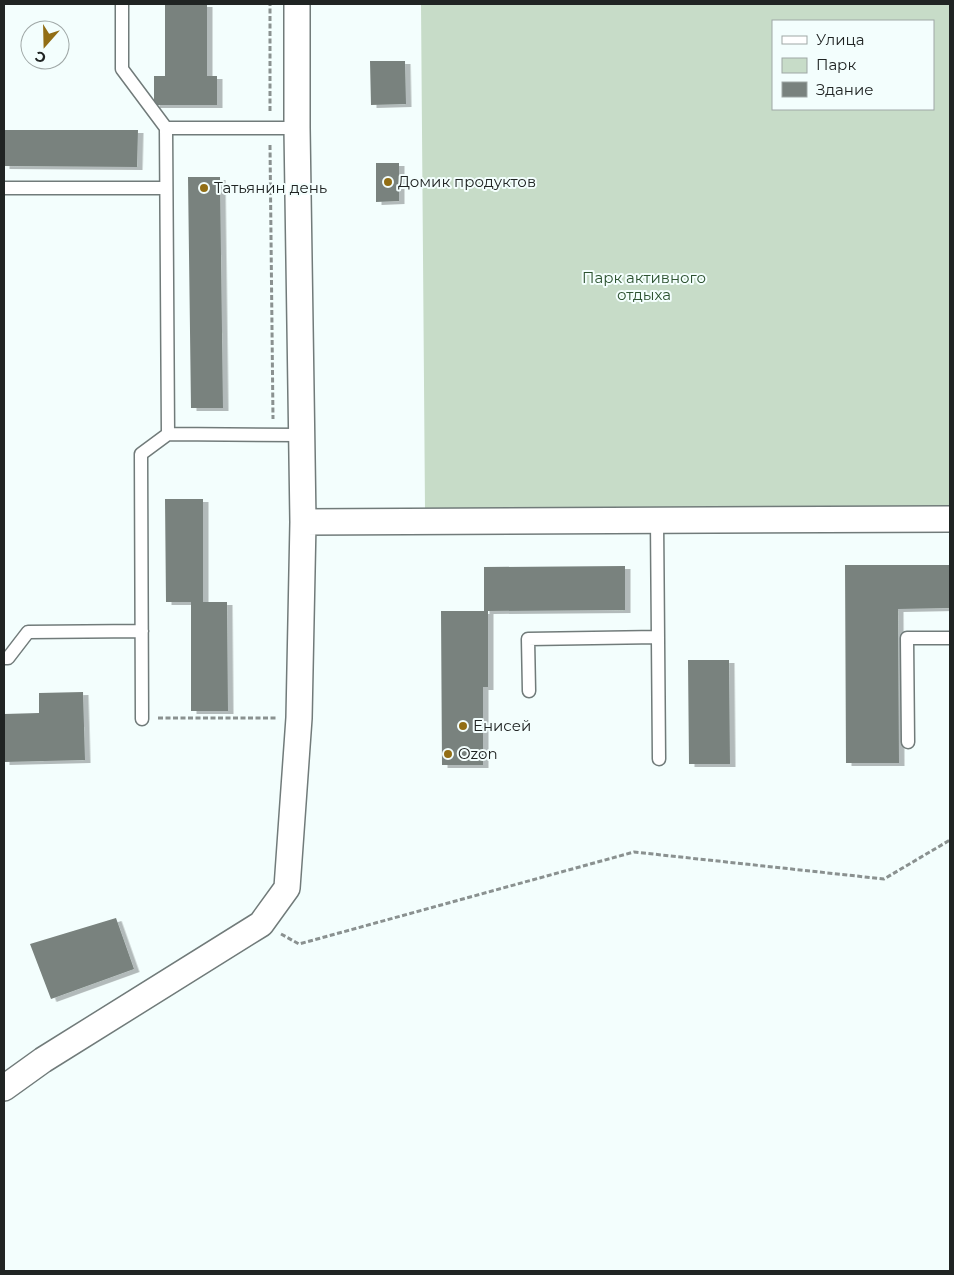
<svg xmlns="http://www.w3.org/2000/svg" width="954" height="1275" font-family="Montserrat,sans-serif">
  <defs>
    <filter id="shadow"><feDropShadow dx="5.5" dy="3" stdDeviation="0" flood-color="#0004"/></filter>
  </defs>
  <rect width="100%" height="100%" fill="#f3fefd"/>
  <!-- green -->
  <path fill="#c7dcc8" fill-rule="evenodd" d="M 421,4 L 950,4 L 950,506 L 425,509 ZM 773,21 L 933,21 L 933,109 L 773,109 Z"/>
  <!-- building -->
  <path fill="#79827e" filter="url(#shadow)" d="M 165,4 L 207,4 L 207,76 L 217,76 L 217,105 L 154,105 L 154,76 L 165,76 Z
    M 370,61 L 405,61 L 406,104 L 371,105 Z
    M 4,130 L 138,130 L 137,167 L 4,166 Z
    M 376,163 L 399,163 L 399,201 L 376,202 Z
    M 188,177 L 220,177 L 223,408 L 191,408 Z
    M 165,499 L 203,499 L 203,602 L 227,602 L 228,711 L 191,711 L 191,602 L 166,602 Z
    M 845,565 L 950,565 L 950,608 L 898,609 L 899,763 L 846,763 Z
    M 625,566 L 625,610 L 488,611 L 488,687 L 483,687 L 483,765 L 442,765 L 441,611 L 484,611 L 484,567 Z
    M 688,660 L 729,660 L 730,764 L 689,764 Z
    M 83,692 L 85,760 L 4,762 L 4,714 L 39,713 L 39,693 Z
    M 116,918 L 134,969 L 51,999 L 30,944 Z"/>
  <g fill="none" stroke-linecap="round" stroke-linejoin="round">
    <defs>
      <path id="service" d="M 122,4 L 122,69 L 166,128 L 168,434 L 301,435
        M 166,128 L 297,128
        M 4,188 L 166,188
        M 657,520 L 659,759
        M 4,658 L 8,658 L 28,632 L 142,631
        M 529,691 L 528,639 L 658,637
        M 142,719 L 141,454 L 168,434
        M 908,742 L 907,638 L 950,638"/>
      <path id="minor" d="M 303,522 L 950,519
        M 4,1088 L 43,1060 L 261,924 L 287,888 L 299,718 L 303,522 L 297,128 L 297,4"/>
    </defs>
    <!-- service casing -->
    <use href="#service" stroke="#717b7a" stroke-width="15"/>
    <!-- minor casing -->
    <use href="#minor" stroke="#717b7a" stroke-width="28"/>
    <!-- path -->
    <path stroke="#8a9190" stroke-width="3" stroke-dasharray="5 2.5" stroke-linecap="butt" d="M 270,111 L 270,4
      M 270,145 L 273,419
      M 158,718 L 276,718
      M 281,934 L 299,944 L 634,852 L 884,879 L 950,840"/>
    <!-- service -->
    <use href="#service" stroke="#fff" stroke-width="12"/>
    <!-- minor -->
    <use href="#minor" stroke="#fff" stroke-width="25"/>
  </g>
  <!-- markers -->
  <g fill="#926e15" stroke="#f3fefd" stroke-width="2">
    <circle cx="388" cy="182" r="5"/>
    <circle cx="204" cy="188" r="5"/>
    <circle cx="463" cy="726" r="5"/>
    <circle cx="448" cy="754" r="5"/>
  </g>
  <g text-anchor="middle" stroke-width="4" stroke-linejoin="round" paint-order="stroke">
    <!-- poi labels -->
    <g font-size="15" fill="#202423" stroke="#f3fefd" text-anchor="start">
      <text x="398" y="187">Домик продуктов</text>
      <text x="214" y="193">Татьянин день</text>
      <text x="473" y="731">Енисей</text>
      <text x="458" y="759">Ozon</text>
    </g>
    <!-- park labels -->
    <g font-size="15" fill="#2c5230" stroke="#f3fefd">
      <text x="644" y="283">Парк активного<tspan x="644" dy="17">отдыха</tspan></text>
    </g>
  </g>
  <!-- border -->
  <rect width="954" height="1275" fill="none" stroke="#202423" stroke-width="10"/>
  <!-- legend -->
  <rect x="772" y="20" width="162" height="90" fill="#f3fefd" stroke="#9fa7a6"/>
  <rect x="782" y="36" width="25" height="8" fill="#ffffff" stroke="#9fa7a6"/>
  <text x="816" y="45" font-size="15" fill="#202423">Улица</text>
  <rect x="782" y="58" width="25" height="15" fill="#c7dcc8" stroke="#9fa7a6"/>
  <text x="816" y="70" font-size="15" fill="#202423">Парк</text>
  <rect x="782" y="82" width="25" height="15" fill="#79827e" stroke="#9fa7a6"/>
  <text x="816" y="95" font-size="15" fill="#202423">Здание</text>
  <!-- north arrow -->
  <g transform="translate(45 45) rotate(200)"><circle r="24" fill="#f3fefd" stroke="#9fa7a6"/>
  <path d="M0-4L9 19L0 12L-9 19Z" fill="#926e15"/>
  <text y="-8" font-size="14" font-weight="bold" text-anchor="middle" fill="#202423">С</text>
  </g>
</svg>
